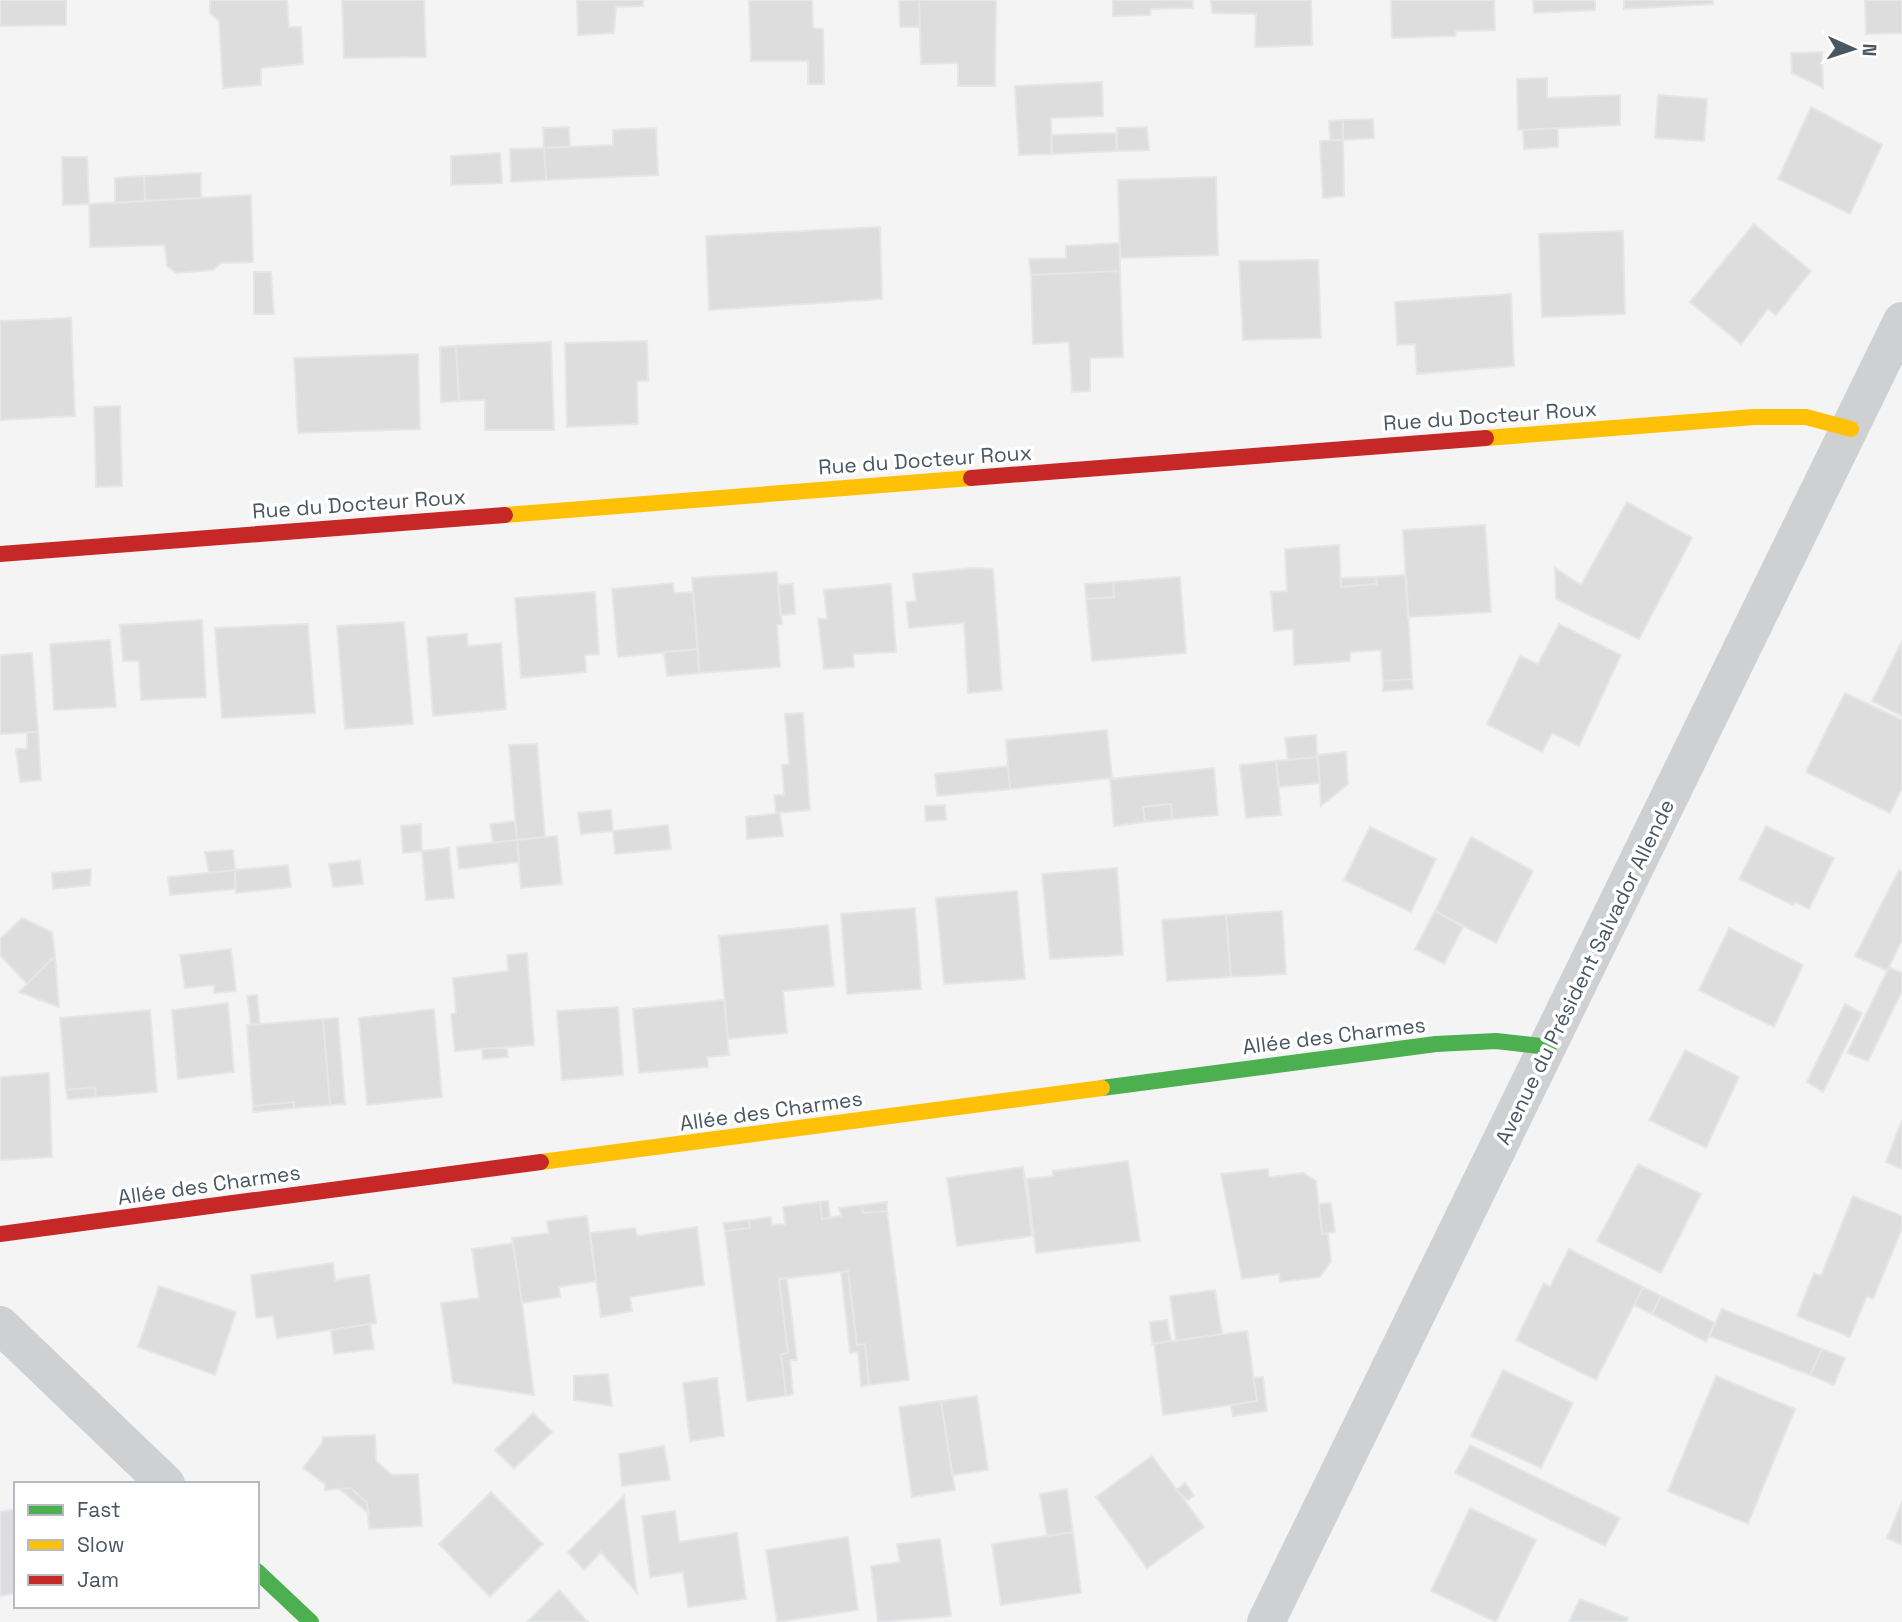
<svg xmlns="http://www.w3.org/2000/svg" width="1902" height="1622" font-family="'Space Grotesk',sans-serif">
  <rect width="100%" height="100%" fill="#f4f4f4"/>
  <!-- building -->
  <path fill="#ddddde" stroke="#e5e6e7" stroke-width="2" d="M 0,0 L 66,0 L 66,25 L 0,26 Z
    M 210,0 L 287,0 L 289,27 L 301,27 L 303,64 L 261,68 L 261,85 L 223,88 L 219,21 L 210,13 Z
    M 342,0 L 424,0 L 426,57 L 344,58 Z
    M 577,0 L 643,0 L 643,6 L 616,7 L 614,33 L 578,35 Z
    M 749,0 L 812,0 L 813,28 L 823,29 L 824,84 L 808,84 L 808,61 L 751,61 Z
    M 899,0 L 919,0 L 920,27 L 900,27 Z
    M 919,0 L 996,0 L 995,86 L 958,86 L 958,63 L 921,64 Z
    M 1113,0 L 1193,0 L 1193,8 L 1151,9 L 1150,15 L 1113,16 Z
    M 1211,0 L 1311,0 L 1312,45 L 1255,47 L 1256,14 L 1212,13 Z
    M 1391,0 L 1494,0 L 1495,30 L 1456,31 L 1455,36 L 1392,38 Z
    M 1533,0 L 1595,0 L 1595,10 L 1534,13 Z
    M 1624,0 L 1713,0 L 1713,4 L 1624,9 Z
    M 1865,0 L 1902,0 L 1902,33 L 1866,34 Z
    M 1822,52 L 1823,88 L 1792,73 L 1791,53 Z
    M 1547,78 L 1547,98 L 1620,95 L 1620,125 L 1518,130 L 1517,79 Z
    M 1102,82 L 1103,116 L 1051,118 L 1052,154 L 1019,155 L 1015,86 Z
    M 1658,95 L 1707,99 L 1704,141 L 1655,138 Z
    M 1811,107 L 1882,145 L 1850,214 L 1778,179 Z
    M 1373,119 L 1374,138 L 1343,140 L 1343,120 Z
    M 1343,120 L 1343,140 L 1330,140 L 1329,121 Z
    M 569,127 L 570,147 L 544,148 L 543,128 Z
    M 1147,127 L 1149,150 L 1117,151 L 1117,128 Z
    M 656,128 L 658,175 L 546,180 L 544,148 L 613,145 L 613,130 Z
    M 1558,128 L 1558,147 L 1524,149 L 1523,130 Z
    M 1116,133 L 1117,151 L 1052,154 L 1051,135 Z
    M 1343,140 L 1344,196 L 1323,198 L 1320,141 Z
    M 544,148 L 546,180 L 511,182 L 510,149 Z
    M 500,153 L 502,183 L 451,185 L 451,156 Z
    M 62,157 L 87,157 L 89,204 L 63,205 Z
    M 201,173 L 201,198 L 145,201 L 144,176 Z
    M 144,176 L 145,201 L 115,203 L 115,178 Z
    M 1216,177 L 1218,255 L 1120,258 L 1118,180 Z
    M 251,195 L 253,262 L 221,263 L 213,270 L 176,273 L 167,266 L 165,245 L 90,247 L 89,204 Z
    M 1754,224 L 1811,271 L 1776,315 L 1768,309 L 1741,344 L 1690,302 Z
    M 880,227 L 882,299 L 709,310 L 706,236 Z
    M 1623,231 L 1625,314 L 1542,317 L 1539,234 Z
    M 1120,243 L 1120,271 L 1031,275 L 1029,259 L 1066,258 L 1066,246 Z
    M 1318,260 L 1321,338 L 1243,340 L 1239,261 Z
    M 1120,271 L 1123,357 L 1090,358 L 1090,391 L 1072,392 L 1069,342 L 1033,344 L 1031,275 Z
    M 254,272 L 271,272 L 274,314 L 254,314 Z
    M 1511,294 L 1514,366 L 1417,374 L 1415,344 L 1397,345 L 1395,302 Z
    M 71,318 L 75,416 L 0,420 L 0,321 Z
    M 647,341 L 648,381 L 637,381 L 638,424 L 567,427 L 565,343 Z
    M 551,342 L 554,430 L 485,430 L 485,400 L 459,401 L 456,346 Z
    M 456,346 L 459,401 L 441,402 L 440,347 Z
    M 418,354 L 420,429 L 298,433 L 294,358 Z
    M 120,406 L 122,486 L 96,487 L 94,407 Z
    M 1627,502 L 1692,538 L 1639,639 L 1556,599 L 1555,568 L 1581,585 Z
    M 1485,525 L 1491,612 L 1408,617 L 1403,530 Z
    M 1339,545 L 1341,587 L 1377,584 L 1376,577 L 1406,575 L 1412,679 L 1383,681 L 1381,650 L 1350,652 L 1350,661 L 1294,665 L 1293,629 L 1274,631 L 1271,592 L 1287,591 L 1285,549 Z
    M 973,568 L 993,569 L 1002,690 L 968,693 L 964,623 L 909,628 L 906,602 L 916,601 L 913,574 Z
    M 777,572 L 782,624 L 777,625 L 780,667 L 699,673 L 692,578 Z
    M 1180,577 L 1186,653 L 1092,661 L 1086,599 L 1114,597 L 1113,582 Z
    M 1376,577 L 1377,584 L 1341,587 L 1341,578 Z
    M 1113,582 L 1114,597 L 1086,599 L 1085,584 Z
    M 673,583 L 674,593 L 693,592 L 698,649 L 618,657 L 612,589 Z
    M 793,584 L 795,614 L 780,615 L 778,585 Z
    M 891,584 L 896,652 L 853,654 L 854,667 L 824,669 L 818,619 L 827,619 L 824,590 Z
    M 595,592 L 599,654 L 585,655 L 586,672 L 521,678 L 515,598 Z
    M 202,620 L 206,697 L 141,700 L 139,661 L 123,661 L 120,625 Z
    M 404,622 L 413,724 L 345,729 L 337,626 Z
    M 308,624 L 315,713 L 222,718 L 215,628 Z
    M 1559,624 L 1621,655 L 1579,746 L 1552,733 L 1542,752 L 1487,724 L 1520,656 L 1538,664 Z
    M 467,634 L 468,646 L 501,643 L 506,709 L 433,716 L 427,637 Z
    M 110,640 L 116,707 L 54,710 L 50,644 Z
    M 1902,641 L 1902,716 L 1872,701 Z
    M 698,649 L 699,673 L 667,676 L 664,652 Z
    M 32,653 L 38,732 L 0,734 L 0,655 Z
    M 1412,679 L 1413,689 L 1383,691 L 1383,681 Z
    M 1845,693 L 1902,720 L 1902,788 L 1890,813 L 1806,772 Z
    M 803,713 L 810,810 L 776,813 L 774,795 L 784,795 L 782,765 L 789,764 L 785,714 Z
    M 1107,730 L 1112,778 L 1010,789 L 1006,740 Z
    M 27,732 L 38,732 L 41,780 L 20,782 L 16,749 L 27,749 Z
    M 1316,735 L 1317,757 L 1288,760 L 1285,738 Z
    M 537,744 L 545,837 L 517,840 L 509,745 Z
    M 1346,752 L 1348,784 L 1321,806 L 1318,755 Z
    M 1317,757 L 1320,783 L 1279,787 L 1276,761 Z
    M 1276,761 L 1281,815 L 1246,818 L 1240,765 Z
    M 1008,766 L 1010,789 L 937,796 L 935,774 Z
    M 1214,768 L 1218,815 L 1172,819 L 1171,804 L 1143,807 L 1145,822 L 1114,826 L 1110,779 Z
    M 1171,804 L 1172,819 L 1145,822 L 1143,807 Z
    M 945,805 L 946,820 L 926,821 L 925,806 Z
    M 611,810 L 613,831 L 581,834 L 578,813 Z
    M 780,813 L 783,836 L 747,839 L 746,817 Z
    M 515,821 L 517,840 L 493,843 L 490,824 Z
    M 421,824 L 422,851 L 403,853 L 401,826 Z
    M 668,825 L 671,849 L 615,854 L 613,831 Z
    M 1766,826 L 1834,858 L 1809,909 L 1795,902 L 1793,905 L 1739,879 Z
    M 1370,827 L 1436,859 L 1411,912 L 1344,880 Z
    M 557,836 L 562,884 L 521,888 L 517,840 Z
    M 1471,837 L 1533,871 L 1496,943 L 1435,911 Z
    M 517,840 L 519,862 L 459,869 L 457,847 Z
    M 449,848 L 454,898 L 426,900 L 422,851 Z
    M 233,850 L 235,870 L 209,873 L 205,852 Z
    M 360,860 L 363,884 L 333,887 L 329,864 Z
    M 288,865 L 291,887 L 236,893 L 235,870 Z
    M 1117,868 L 1123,955 L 1050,959 L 1042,874 Z
    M 91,869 L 90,885 L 53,889 L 52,873 Z
    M 235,870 L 235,889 L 170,895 L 168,877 Z
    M 1899,870 L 1902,872 L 1902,940 L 1887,971 L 1855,956 Z
    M 1017,891 L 1025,979 L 944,984 L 936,898 Z
    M 915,908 L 921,989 L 847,994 L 841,914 Z
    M 1282,911 L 1286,974 L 1231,977 L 1226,915 Z
    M 1435,911 L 1463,927 L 1444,964 L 1415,949 Z
    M 1226,915 L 1231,977 L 1167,981 L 1162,920 Z
    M 22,918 L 52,932 L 55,956 L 27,984 L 0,955 L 0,939 Z
    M 828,925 L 834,986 L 783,991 L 787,1033 L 728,1039 L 719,936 Z
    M 1729,928 L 1803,965 L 1774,1027 L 1699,990 Z
    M 231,949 L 236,991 L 214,993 L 214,985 L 185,988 L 180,955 Z
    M 527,953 L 534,1045 L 455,1051 L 451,1014 L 456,1013 L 453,978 L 508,971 L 507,955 Z
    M 55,956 L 59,1007 L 19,992 Z
    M 1889,967 L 1902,973 L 1902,991 L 1868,1061 L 1847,1053 Z
    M 257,995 L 260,1024 L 251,1025 L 247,996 Z
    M 724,1000 L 729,1055 L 707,1057 L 708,1067 L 639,1073 L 633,1009 Z
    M 228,1003 L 234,1072 L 178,1079 L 172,1010 Z
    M 1845,1004 L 1862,1013 L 1823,1092 L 1807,1082 Z
    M 618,1007 L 623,1075 L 562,1080 L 557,1011 Z
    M 434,1009 L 442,1097 L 367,1105 L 359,1018 Z
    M 150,1010 L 157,1092 L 96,1097 L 95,1087 L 66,1090 L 60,1018 Z
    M 338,1018 L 345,1104 L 330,1105 L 323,1019 Z
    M 323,1019 L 330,1105 L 294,1108 L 294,1102 L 253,1106 L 247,1025 Z
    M 507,1047 L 508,1057 L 483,1059 L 482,1049 Z
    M 1685,1050 L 1739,1077 L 1706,1148 L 1649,1120 Z
    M 49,1073 L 52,1157 L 0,1160 L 0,1077 Z
    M 95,1087 L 96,1097 L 68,1099 L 66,1090 Z
    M 294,1102 L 294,1108 L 253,1112 L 253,1106 Z
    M 1902,1120 L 1902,1169 L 1886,1162 Z
    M 1128,1161 L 1140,1241 L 1036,1253 L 1027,1179 L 1053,1176 L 1053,1171 Z
    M 1638,1164 L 1701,1194 L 1661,1273 L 1597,1241 Z
    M 1023,1167 L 1032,1236 L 957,1246 L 947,1178 Z
    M 1268,1169 L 1269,1177 L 1303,1173 L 1316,1181 L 1322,1234 L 1328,1234 L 1331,1261 L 1320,1277 L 1280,1282 L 1279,1274 L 1242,1279 L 1221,1174 Z
    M 1853,1196 L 1902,1216 L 1902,1229 L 1873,1299 L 1867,1296 L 1850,1337 L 1797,1316 L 1814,1273 L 1821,1276 Z
    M 828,1201 L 830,1218 L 822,1219 L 820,1202 Z
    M 820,1202 L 822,1219 L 841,1216 L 839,1208 L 862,1205 L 863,1213 L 887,1211 L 909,1380 L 869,1385 L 865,1344 L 857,1345 L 848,1271 L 779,1279 L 788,1353 L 781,1354 L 786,1396 L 747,1401 L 725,1231 L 750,1228 L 749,1220 L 771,1217 L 772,1225 L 785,1224 L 783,1207 Z
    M 887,1202 L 887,1211 L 863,1213 L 862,1205 Z
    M 1331,1203 L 1335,1232 L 1322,1234 L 1319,1204 Z
    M 587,1216 L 596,1281 L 559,1287 L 560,1297 L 522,1303 L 512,1238 L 549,1233 L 547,1221 Z
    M 749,1220 L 750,1228 L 725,1231 L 723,1223 Z
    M 697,1227 L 704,1285 L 630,1297 L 632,1311 L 601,1317 L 590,1233 L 635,1228 L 637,1236 Z
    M 513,1243 L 522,1303 L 534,1395 L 453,1383 L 441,1303 L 479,1298 L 472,1249 Z
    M 1569,1249 L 1643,1287 L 1596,1380 L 1516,1340 L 1544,1283 L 1550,1287 Z
    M 333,1263 L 335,1280 L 369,1275 L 376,1323 L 277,1338 L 273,1316 L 256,1318 L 251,1275 Z
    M 848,1271 L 857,1345 L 865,1344 L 869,1385 L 861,1386 L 858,1352 L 850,1353 L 841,1272 Z
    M 779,1279 L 787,1279 L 797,1360 L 790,1360 L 793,1394 L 786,1396 L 781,1354 L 788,1353 Z
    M 159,1286 L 236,1312 L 215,1375 L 138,1347 Z
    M 1643,1287 L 1661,1296 L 1652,1314 L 1634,1305 Z
    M 1215,1290 L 1222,1334 L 1176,1341 L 1170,1296 Z
    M 1661,1296 L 1715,1323 L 1706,1342 L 1652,1314 Z
    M 1722,1309 L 1822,1349 L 1810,1375 L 1709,1336 Z
    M 1167,1320 L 1171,1341 L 1152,1344 L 1150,1322 Z
    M 370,1324 L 374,1349 L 334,1354 L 331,1330 Z
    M 1247,1331 L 1257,1401 L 1163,1415 L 1154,1343 Z
    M 1822,1349 L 1845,1358 L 1834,1385 L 1810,1375 Z
    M 1503,1370 L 1573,1403 L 1541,1468 L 1471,1436 Z
    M 608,1374 L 612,1406 L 574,1400 L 574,1376 Z
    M 1716,1376 L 1795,1409 L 1748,1524 L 1668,1491 Z
    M 1263,1377 L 1267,1411 L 1233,1416 L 1231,1405 L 1257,1401 L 1253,1378 Z
    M 717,1378 L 724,1436 L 690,1441 L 683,1383 Z
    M 977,1396 L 988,1470 L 952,1475 L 941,1401 Z
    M 941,1401 L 955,1490 L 912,1497 L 899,1407 Z
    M 533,1413 L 552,1432 L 514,1469 L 495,1450 Z
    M 375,1435 L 376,1461 L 392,1475 L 418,1474 L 422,1526 L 369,1529 L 367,1503 L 351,1488 L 325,1490 L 325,1484 L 303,1468 L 322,1443 L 323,1437 Z
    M 1470,1445 L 1620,1518 L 1605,1546 L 1455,1473 Z
    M 664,1446 L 670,1480 L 622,1486 L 619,1454 Z
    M 1152,1456 L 1204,1527 L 1147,1568 L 1096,1497 Z
    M 1185,1483 L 1194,1495 L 1188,1500 L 1176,1490 Z
    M 351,1488 L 367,1503 L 369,1514 L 340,1489 Z
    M 1067,1489 L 1073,1532 L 1047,1536 L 1040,1494 Z
    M 491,1492 L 543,1544 L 490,1597 L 439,1544 Z
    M 624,1496 L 637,1593 L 601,1552 L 584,1570 L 568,1552 Z
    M 1902,1502 L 1902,1545 L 1887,1538 Z
    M 1470,1508 L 1536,1540 L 1496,1622 L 1431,1591 Z
    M 16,1509 L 16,1593 L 0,1596 L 0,1512 Z
    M 675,1511 L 679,1542 L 737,1533 L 746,1599 L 688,1607 L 683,1572 L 650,1577 L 642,1516 Z
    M 1073,1532 L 1081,1593 L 1001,1605 L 992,1544 Z
    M 848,1537 L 858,1610 L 777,1622 L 766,1550 Z
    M 940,1539 L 951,1616 L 878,1622 L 871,1566 L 900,1562 L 897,1544 Z
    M 559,1590 L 588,1622 L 527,1622 Z
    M 1580,1599 L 1628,1618 L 1626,1622 L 1569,1622 Z"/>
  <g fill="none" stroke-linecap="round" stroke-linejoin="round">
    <!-- street -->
    <path stroke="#ced0d2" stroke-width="38" d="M 0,1325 L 166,1484
      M 1266,1622 L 1902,321"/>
    <!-- fast -->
    <path stroke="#4caf50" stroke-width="16" d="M 1102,1088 L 1436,1044 L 1496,1041 L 1549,1047
      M 257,1571 L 311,1622"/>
    <!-- slow -->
    <path stroke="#ffc107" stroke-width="16" d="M 1486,438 L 1754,417 L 1806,417 L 1851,429
      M 505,515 L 971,478
      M 541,1162 L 1102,1088"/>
    <!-- jam -->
    <path stroke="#c62828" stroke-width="16" d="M 971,478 L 1486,438
      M 0,554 L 505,515
      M 0,1234 L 541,1162"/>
  </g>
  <g text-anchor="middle" stroke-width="7" stroke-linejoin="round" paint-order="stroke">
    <!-- street labels -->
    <g font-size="21" fill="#4a5661" stroke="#fff">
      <text transform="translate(1490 416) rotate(-4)" y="7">Rue du Docteur Roux</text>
      <text transform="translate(925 460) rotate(-4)" y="7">Rue du Docteur Roux</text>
      <text transform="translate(359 504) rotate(-4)" y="7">Rue du Docteur Roux</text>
      <text transform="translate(1585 972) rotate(-64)" y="7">Avenue du Président Salvador Allende</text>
      <text transform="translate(1334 1036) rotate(-7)" y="7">Allée des Charmes</text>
      <text transform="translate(771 1111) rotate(-8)" y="7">Allée des Charmes</text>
      <text transform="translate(209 1185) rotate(-8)" y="7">Allée des Charmes</text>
    </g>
  </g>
  <!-- legend -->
  <rect x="14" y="1482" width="245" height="126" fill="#ffffff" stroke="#b7bbc0" stroke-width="2"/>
  <rect x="28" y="1505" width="35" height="10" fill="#4caf50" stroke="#b7bbc0" stroke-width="2"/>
  <text x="77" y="1517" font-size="21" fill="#4a5661">Fast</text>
  <rect x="28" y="1540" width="35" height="10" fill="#ffc107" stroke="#b7bbc0" stroke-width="2"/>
  <text x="77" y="1552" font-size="21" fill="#4a5661">Slow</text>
  <rect x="28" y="1575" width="35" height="10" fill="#c62828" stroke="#b7bbc0" stroke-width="2"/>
  <text x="77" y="1587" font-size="21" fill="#4a5661">Jam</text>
  <!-- north arrow -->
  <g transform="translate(1853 49) rotate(93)" stroke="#ffffff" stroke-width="5" paint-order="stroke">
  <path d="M0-5L12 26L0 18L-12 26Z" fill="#4a5661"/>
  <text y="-10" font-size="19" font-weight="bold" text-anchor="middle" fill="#4a5661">N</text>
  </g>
</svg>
